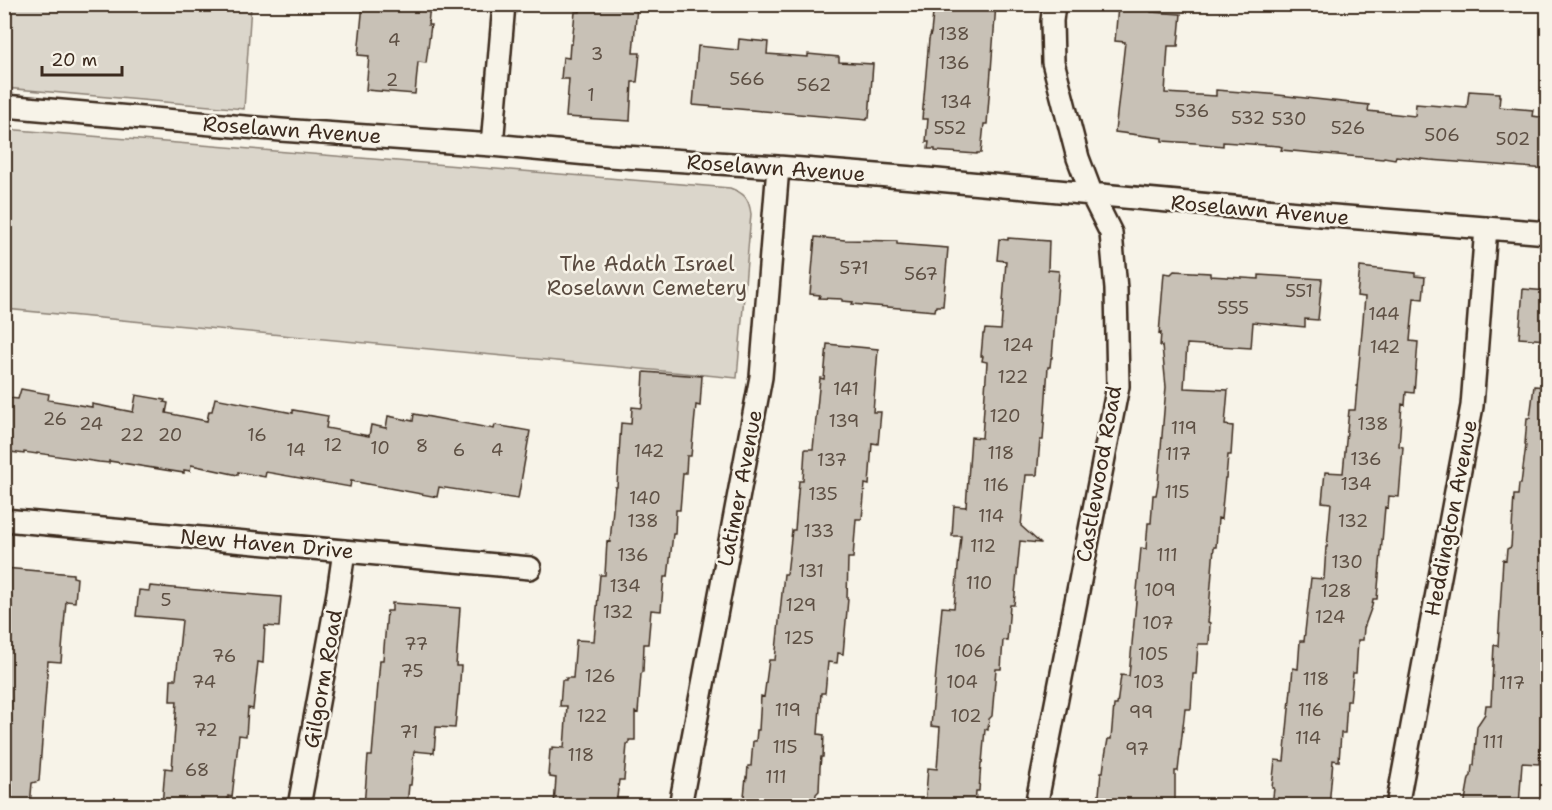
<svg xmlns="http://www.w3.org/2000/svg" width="1552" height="810" font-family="'Shantell Sans',sans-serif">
  <rect width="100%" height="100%" fill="#f7f3e8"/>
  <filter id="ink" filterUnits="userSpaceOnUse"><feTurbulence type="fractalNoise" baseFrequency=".0167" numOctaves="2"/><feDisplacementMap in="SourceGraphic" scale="12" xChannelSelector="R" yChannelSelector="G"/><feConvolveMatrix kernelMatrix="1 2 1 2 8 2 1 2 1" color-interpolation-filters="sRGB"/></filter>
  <g filter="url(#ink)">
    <!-- green -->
    <path fill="#dbd6cb" stroke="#8b8074" stroke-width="1.5" d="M 6,5 L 251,5 L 244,109 L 5,88 L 4,33 Z
      M 5,129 L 730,188 C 744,193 749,198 751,214 L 737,378 L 5,309 Z"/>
    <!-- building -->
    <path fill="#c8c1b6" stroke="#3b2a1e" stroke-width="1.5" d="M 363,4 L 430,4 L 428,25 L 431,25 L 426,63 L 418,62 L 415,94 L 366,90 L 369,56 L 358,55 Z
      M 580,4 L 616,4 L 637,6 L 633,53 L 640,53 L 637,82 L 632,82 L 630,121 L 566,117 L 569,79 L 561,79 L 563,57 L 569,58 L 570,44 L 572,44 L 575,12 L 580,12 Z
      M 934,4 L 996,4 L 987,124 L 984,124 L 981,153 L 977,153 L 977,154 L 935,151 L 935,149 L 928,149 L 929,142 L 926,142 L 928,119 L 922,119 L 929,39 L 931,33 Z
      M 1118,6 L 1151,9 L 1151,12 L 1181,14 L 1178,46 L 1168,46 L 1165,93 L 1216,96 L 1216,90 L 1269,94 L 1369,105 L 1368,111 L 1415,116 L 1416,104 L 1467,108 L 1469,91 L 1499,93 L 1499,96 L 1500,96 L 1499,107 L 1533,110 L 1532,116 L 1548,118 L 1548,169 L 1430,160 L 1396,156 L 1395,159 L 1384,157 L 1383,159 L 1281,150 L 1282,147 L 1279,146 L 1223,142 L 1223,146 L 1195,143 L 1162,141 L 1162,138 L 1115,132 L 1125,42 L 1115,41 Z
      M 739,39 L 768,42 L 767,54 L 808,57 L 808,54 L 839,57 L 839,62 L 873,64 L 869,118 L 867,118 L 867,120 L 693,105 L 698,46 L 738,50 Z
      M 815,237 L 845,240 L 897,241 L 897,244 L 948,248 L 943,306 L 936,306 L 935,311 L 852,304 L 853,302 L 842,301 L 842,299 L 819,298 L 820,295 L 810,294 Z
      M 1008,238 L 1049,241 L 1048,270 L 1059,271 L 1052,358 L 1051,358 L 1050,367 L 1048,367 L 1043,440 L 1040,440 L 1037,475 L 1026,475 L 1021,526 L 1040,543 L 1020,541 L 1014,605 L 1010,605 L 1007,641 L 1003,640 L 1001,669 L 996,669 L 992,716 L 989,719 L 988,730 L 985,729 L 982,763 L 981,763 L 979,791 L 976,791 L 975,806 L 925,806 L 928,768 L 937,769 L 940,727 L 931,726 L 942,607 L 954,608 L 961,536 L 952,536 L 954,506 L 966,507 L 971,437 L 982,438 L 987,362 L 982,361 L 983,356 L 981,356 L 983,334 L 984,334 L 985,329 L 1001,330 L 1006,261 L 997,260 L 999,239 L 1008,240 Z
      M 1360,267 L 1415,273 L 1415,276 L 1425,277 L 1423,299 L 1414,298 L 1410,341 L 1418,342 L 1414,393 L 1406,392 L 1405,405 L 1402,404 L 1399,446 L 1403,447 L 1399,497 L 1389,496 L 1388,508 L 1385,507 L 1377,599 L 1373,599 L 1372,606 L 1364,628 L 1363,640 L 1358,640 L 1356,673 L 1353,673 L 1350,701 L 1347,701 L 1345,733 L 1341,733 L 1339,761 L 1333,760 L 1329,806 L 1272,806 L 1274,788 L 1272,788 L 1275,760 L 1284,761 L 1293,668 L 1298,669 L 1300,641 L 1304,641 L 1311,578 L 1324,579 L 1326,547 L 1327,547 L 1331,503 L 1322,502 L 1325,472 L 1343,473 L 1349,410 L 1355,410 L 1365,297 L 1357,296 Z
      M 1174,271 L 1210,273 L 1210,276 L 1259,279 L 1259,275 L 1322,279 L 1318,320 L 1305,319 L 1305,327 L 1253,322 L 1251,348 L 1187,344 L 1184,388 L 1228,390 L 1225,425 L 1233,426 L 1231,455 L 1228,455 L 1226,478 L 1225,478 L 1221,519 L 1218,518 L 1216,547 L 1214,547 L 1208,622 L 1210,623 L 1209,644 L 1198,644 L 1196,674 L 1193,674 L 1191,709 L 1185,709 L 1178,771 L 1175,771 L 1175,806 L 1098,806 L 1101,772 L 1103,772 L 1105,756 L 1108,739 L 1111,739 L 1114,705 L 1117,705 L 1121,675 L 1129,676 L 1141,548 L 1146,549 L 1148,523 L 1151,523 L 1153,495 L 1156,495 L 1158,484 L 1166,387 L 1162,346 L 1160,346 L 1161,333 L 1159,334 L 1164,273 L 1171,274 Z
      M 1523,289 L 1548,291 L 1548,340 L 1519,338 Z
      M 827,344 L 878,349 L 873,412 L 881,412 L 878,444 L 872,443 L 869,485 L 865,484 L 862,519 L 856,519 L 853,558 L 848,558 L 847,599 L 848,599 L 843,654 L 838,653 L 837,663 L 828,662 L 825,693 L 821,693 L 818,734 L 824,735 L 823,757 L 821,757 L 820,767 L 819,791 L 816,794 L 815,803 L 803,802 L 803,806 L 743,806 L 746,777 L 747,778 L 748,766 L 751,766 L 753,741 L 756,741 L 757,730 L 759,730 L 761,696 L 764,697 L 769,660 L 775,660 L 784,574 L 787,574 L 792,530 L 795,530 L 799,481 L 803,481 L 805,449 L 813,449 L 820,378 L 824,379 Z
      M 644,372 L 702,376 L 700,406 L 696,405 L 691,456 L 687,456 L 686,473 L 683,473 L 680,510 L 676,510 L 675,534 L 673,534 L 668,577 L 664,577 L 661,611 L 651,610 L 648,644 L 644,644 L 643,672 L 641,674 L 638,713 L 635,712 L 635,740 L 629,740 L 629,744 L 627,744 L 624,780 L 619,780 L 616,806 L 554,806 L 556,778 L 550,777 L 550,775 L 548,775 L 550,750 L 552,750 L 552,747 L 564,748 L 567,706 L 560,706 L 562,680 L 566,680 L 566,678 L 573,678 L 576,640 L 594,641 L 600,575 L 605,575 L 607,541 L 610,542 L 615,487 L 617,487 L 621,423 L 631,424 L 632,407 L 642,408 Z
      M 1534,386 L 1548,387 L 1548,676 L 1546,675 L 1539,764 L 1522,763 L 1519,806 L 1464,806 L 1469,778 L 1471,776 L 1472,765 L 1474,765 L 1477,726 L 1485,714 L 1486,705 L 1491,705 L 1494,645 L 1498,646 L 1503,559 L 1506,560 L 1507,549 L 1511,547 L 1514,495 L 1518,495 L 1519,484 L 1521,484 L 1526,445 L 1525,444 L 1527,418 L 1530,418 Z
      M 21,389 L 49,394 L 48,400 L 92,407 L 92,404 L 133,412 L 136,395 L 165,400 L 164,402 L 168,403 L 166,413 L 207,421 L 209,411 L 212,411 L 215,398 L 293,413 L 293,410 L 328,416 L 326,428 L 369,436 L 371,425 L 386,428 L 388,416 L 413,421 L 414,414 L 494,429 L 495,425 L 530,431 L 518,499 L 439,487 L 437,497 L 351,481 L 350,487 L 266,472 L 265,477 L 238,472 L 238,475 L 191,465 L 190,471 L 184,470 L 184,473 L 109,461 L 109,463 L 99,462 L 37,453 L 37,454 L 24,452 L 24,454 L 4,451 L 4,422 L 9,398 L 18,399 Z
      M 4,568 L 73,574 L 73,577 L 77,578 L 75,602 L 66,601 L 61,662 L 48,661 L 39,781 L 32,783 L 30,806 L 4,806 Z
      M 150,586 L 281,597 L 279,627 L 265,626 L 263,663 L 258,662 L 253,709 L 248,708 L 246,736 L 239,735 L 232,797 L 228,796 L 228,806 L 162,806 L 165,768 L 172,769 L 177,701 L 170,701 L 171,679 L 176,679 L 182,620 L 136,616 L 139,590 L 149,591 Z
      M 392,603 L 460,608 L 456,666 L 461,666 L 459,695 L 458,695 L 455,728 L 436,727 L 434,753 L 414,751 L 411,785 L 409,785 L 407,806 L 364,806 L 368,756 L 372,756 L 380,660 L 383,660 L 387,611 L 392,611 Z"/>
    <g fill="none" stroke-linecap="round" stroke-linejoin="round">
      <defs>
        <path id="minor" d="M 4,106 L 281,130 L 492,145 L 609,156 L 778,167 L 926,179 L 1321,215 L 1548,233
          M 492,145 L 504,4
          M 4,520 L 530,568
          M 299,806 L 338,593 L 344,551
          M 680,806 L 761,377 L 778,167
          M 1036,806 L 1118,386 L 1116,289 L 1111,233 L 1092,195 L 1078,158 L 1053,62 L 1052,21 L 1054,4
          M 1397,806 L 1472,406 L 1486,228"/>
      </defs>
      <!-- minor casing -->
      <use href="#minor" stroke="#3b2a1e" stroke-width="26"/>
      <!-- minor -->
      <use href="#minor" stroke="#f7f3e8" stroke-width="21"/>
    </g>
  </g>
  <g text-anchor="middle" stroke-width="5" stroke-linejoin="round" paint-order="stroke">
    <!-- number labels -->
    <g font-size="18" fill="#5e5044">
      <text x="954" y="40">138</text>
      <text x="394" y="46">4</text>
      <text x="597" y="60">3</text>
      <text x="954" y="69">136</text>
      <text x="747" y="85">566</text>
      <text x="392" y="86">2</text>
      <text x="814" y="91">562</text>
      <text x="591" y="101">1</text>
      <text x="956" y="108">134</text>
      <text x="1192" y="117">536</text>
      <text x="1248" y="124">532</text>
      <text x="1289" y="125">530</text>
      <text x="950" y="134">552</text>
      <text x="1348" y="134">526</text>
      <text x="1442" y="141">506</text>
      <text x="1513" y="145">502</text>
      <text x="854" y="274">571</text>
      <text x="921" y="280">567</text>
      <text x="1299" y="297">551</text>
      <text x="1233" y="314">555</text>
      <text x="1384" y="320">144</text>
      <text x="1018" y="351">124</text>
      <text x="1385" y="353">142</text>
      <text x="1013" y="383">122</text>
      <text x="846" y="395">141</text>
      <text x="1005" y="422">120</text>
      <text x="55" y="425">26</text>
      <text x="844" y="427">139</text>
      <text x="91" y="430">24</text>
      <text x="1373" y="430">138</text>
      <text x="1184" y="434">119</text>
      <text x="132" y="441">22</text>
      <text x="170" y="441">20</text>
      <text x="257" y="441">16</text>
      <text x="333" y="451">12</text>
      <text x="422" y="452">8</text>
      <text x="380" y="454">10</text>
      <text x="296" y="456">14</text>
      <text x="459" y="456">6</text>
      <text x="497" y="456">4</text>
      <text x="649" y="457">142</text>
      <text x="1001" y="459">118</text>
      <text x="1178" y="460">117</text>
      <text x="1366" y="465">136</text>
      <text x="832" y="466">137</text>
      <text x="1356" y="490">134</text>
      <text x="996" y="491">116</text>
      <text x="1177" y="498">115</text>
      <text x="823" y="500">135</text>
      <text x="645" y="504">140</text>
      <text x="991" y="522">114</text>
      <text x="643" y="527">138</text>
      <text x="1353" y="527">132</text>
      <text x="819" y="537">133</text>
      <text x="983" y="552">112</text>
      <text x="633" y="561">136</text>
      <text x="1167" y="561">111</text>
      <text x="1347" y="568">130</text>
      <text x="811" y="577">131</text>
      <text x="979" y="589">110</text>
      <text x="625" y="592">134</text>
      <text x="1160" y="596">109</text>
      <text x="1336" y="597">128</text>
      <text x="166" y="606">5</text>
      <text x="801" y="611">129</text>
      <text x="618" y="618">132</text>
      <text x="1330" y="623">124</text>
      <text x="1158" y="629">107</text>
      <text x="799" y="644">125</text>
      <text x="416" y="650">77</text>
      <text x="970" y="657">106</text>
      <text x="1153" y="660">105</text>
      <text x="224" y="662">76</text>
      <text x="412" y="677">75</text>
      <text x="600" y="682">126</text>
      <text x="1316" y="685">118</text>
      <text x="204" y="688">74</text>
      <text x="962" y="688">104</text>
      <text x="1149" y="688">103</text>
      <text x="1512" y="689">117</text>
      <text x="788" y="716">119</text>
      <text x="1311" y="716">116</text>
      <text x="1141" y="718">99</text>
      <text x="592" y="722">122</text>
      <text x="966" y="722">102</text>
      <text x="206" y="736">72</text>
      <text x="409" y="738">71</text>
      <text x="1308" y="744">114</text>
      <text x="1493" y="748">111</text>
      <text x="785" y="753">115</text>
      <text x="1137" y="755">97</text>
      <text x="581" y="761">118</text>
      <text x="197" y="776">68</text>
      <text x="776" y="783">111</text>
    </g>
    <!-- street labels -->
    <g font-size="21" fill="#3b2a1e" stroke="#f7f3e8">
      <text transform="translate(292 130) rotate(4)" y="7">Roselawn Avenue</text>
      <text transform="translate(776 168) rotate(4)" y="7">Roselawn Avenue</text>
      <text transform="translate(1260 210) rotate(5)" y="7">Roselawn Avenue</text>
      <text transform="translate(1099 474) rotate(-80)" y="7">Castlewood Road</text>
      <text transform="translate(740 488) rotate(-79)" y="7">Latimer Avenue</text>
      <text transform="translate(1451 518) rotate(-79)" y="7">Heddington Avenue</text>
      <text transform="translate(267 544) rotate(5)" y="7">New Haven Drive</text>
      <text transform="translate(323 679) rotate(-80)" y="7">Gilgorm Road</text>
    </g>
    <!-- park labels -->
    <g font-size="21" fill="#5b4c41" stroke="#f7f3e8">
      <text x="647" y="271">The Adath Israel<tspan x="647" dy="24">Roselawn Cemetery</tspan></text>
    </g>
  </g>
  <!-- margin -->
  <rect width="1552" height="810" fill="none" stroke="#f7f3e8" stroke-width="24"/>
  <rect x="12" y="12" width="1528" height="786" fill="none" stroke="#3b2a1e" stroke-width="2" filter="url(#ink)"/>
  <!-- scale -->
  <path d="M42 66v9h80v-9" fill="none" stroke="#3b2a1e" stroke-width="3"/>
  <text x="51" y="66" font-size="18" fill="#3b2a1e" stroke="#f7f3e8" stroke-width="4.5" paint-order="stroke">20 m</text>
</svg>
